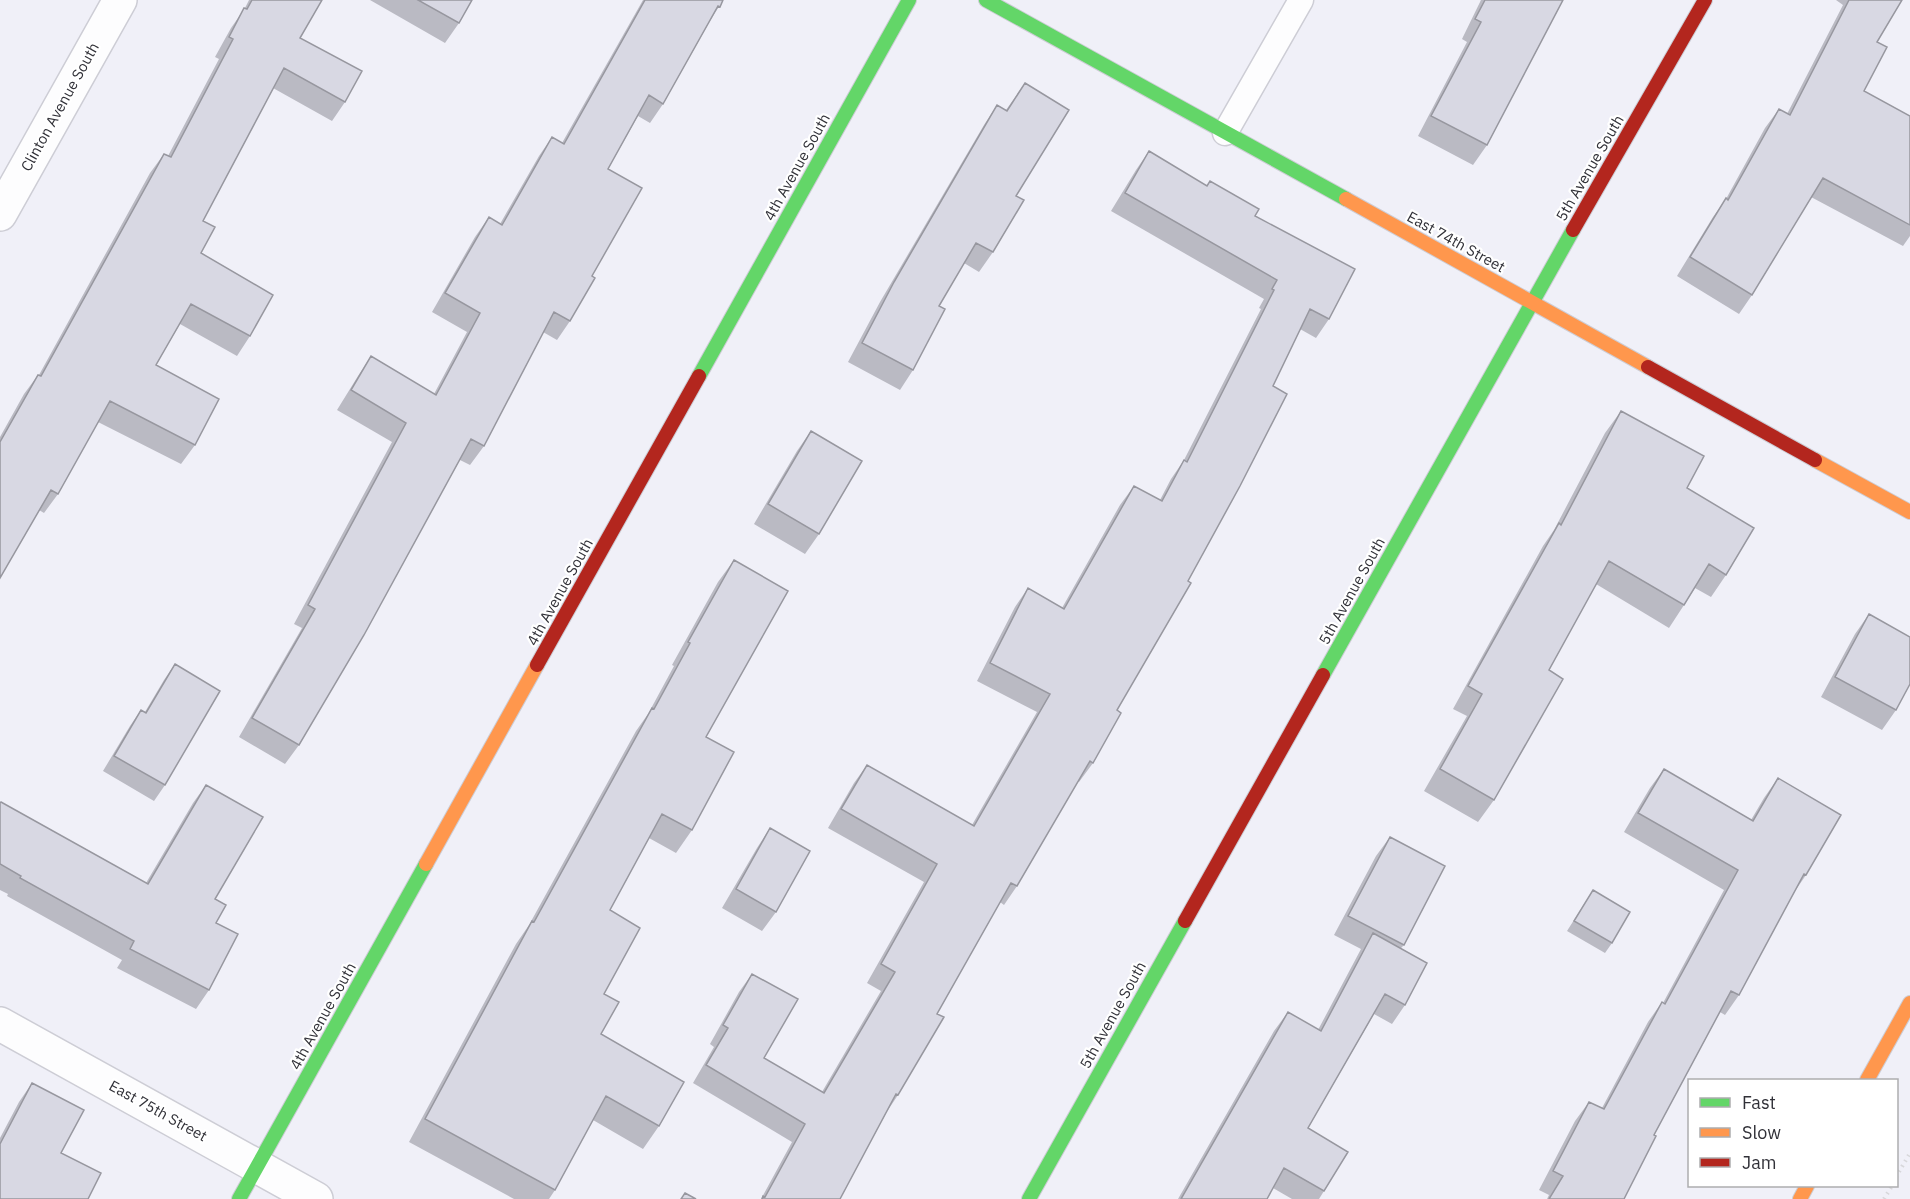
<svg xmlns="http://www.w3.org/2000/svg" width="1910" height="1199" font-family="'IBM Plex Sans',sans-serif">
  <rect width="100%" height="100%" fill="#f0f0f8"/>
  <g fill="none" stroke-linecap="round" stroke-linejoin="round">
    <defs>
      <path id="lane" d="M 1225,133 L 1301,0"/>
      <path id="street" d="M 0,214 L 120,0
        M 0,1024 L 316,1199"/>
      <path id="fast" d="M 986,0 L 1346,199
        M 699,376 L 909,0
        M 1323,675 L 1573,230
        M 239,1199 L 426,864
        M 1029,1199 L 1185,921"/>
      <path id="slow" d="M 1346,199 L 1648,367
        M 1815,460 L 1910,512
        M 426,864 L 537,665
        M 1867,1080 L 1910,1003
        M 1800,1199 L 1807,1186"/>
      <path id="jam" d="M 1573,230 L 1705,0
        M 1648,367 L 1815,460
        M 537,665 L 699,376
        M 1185,921 L 1323,675"/>
    </defs>
    <!-- lane casing -->
    <use href="#lane" stroke="#cdcdd5" stroke-width="27"/>
    <!-- street casing -->
    <use href="#street" stroke="#cdcdd5" stroke-width="36"/>
    <!-- fast casing -->
    <use href="#fast" stroke="#cdcdd5" stroke-width="16"/>
    <!-- slow casing -->
    <use href="#slow" stroke="#cdcdd5" stroke-width="16"/>
    <!-- jam casing -->
    <use href="#jam" stroke="#cdcdd5" stroke-width="16"/>
    <!-- path -->
    <path stroke="#d7d7da" stroke-width="4" stroke-dasharray="1.5 4.5" stroke-linecap="butt" d="M 1896,1177 L 1910,1153
      M 1884,1199 L 1892,1186"/>
    <!-- lane -->
    <use href="#lane" stroke="#fdfdfe" stroke-width="24"/>
    <!-- street -->
    <use href="#street" stroke="#fdfdfe" stroke-width="33"/>
    <!-- fast -->
    <use href="#fast" stroke="#63d668" stroke-width="14"/>
    <!-- slow -->
    <use href="#slow" stroke="#ff974d" stroke-width="14"/>
    <!-- jam -->
    <use href="#jam" stroke="#b3261e" stroke-width="14"/>
  </g>
  <!-- wall -->
  <path fill="#babac3" d="M 249,0 L 322,0 L 300,38 L 345,102 L 332,121 L 273,88 L 203,221 L 201,253 L 250,336 L 237,356 L 180,324 L 156,365 L 195,445 L 181,464 L 98,422 L 58,494 L 44,513 L 39,510 L 0,578 L 0,437 L 24,394 L 38,375 L 39,375 L 150,173 L 164,154 L 168,156 L 219,59 L 215,57 L 231,28 L 245,8 Z
    M 370,0 L 472,0 L 459,23 L 445,43 Z
    M 643,0 L 723,0 L 710,21 L 663,104 L 650,123 L 638,116 L 608,169 L 592,276 L 570,321 L 557,340 L 543,332 L 484,446 L 470,465 L 460,460 L 299,745 L 285,764 L 239,737 L 302,628 L 294,624 L 392,442 L 337,410 L 358,376 L 371,356 L 434,394 L 467,332 L 432,312 L 475,237 L 489,217 L 500,224 L 539,156 L 552,137 L 562,143 Z
    M 1481,0 L 1563,0 L 1487,145 L 1473,165 L 1418,136 L 1467,42 L 1462,39 Z
    M 1836,0 L 1902,0 L 1877,42 L 1864,91 L 1910,116 L 1910,236 L 1903,246 L 1811,197 L 1752,295 L 1739,314 L 1677,276 L 1713,217 L 1726,199 L 1765,128 L 1779,109 L 1787,114 L 1843,5 Z
    M 1025,83 L 1016,196 L 993,252 L 979,272 L 964,263 L 939,306 L 913,370 L 900,390 L 848,362 L 880,302 L 984,125 L 997,105 L 1006,110 Z
    M 1149,151 L 1207,186 L 1210,181 L 1255,216 L 1329,319 L 1316,338 L 1300,329 L 1117,710 L 1093,763 L 1079,782 L 1078,781 L 1017,886 L 1004,905 L 1000,902 L 937,1014 L 898,1095 L 886,1113 L 840,1199 L 761,1199 L 792,1142 L 693,1083 L 714,1047 L 710,1044 L 739,992 L 752,974 L 764,1058 L 822,1092 L 881,991 L 867,983 L 924,882 L 828,828 L 854,783 L 867,765 L 972,825 L 1037,712 L 977,681 L 1015,607 L 1028,588 L 1062,608 L 1120,505 L 1134,486 L 1160,500 L 1171,479 L 1184,460 L 1261,309 L 1259,308 L 1264,299 L 1111,211 L 1136,170 Z
    M 1621,411 L 1687,488 L 1726,575 L 1711,597 L 1695,588 L 1684,605 L 1669,628 L 1596,584 L 1549,670 L 1494,800 L 1478,822 L 1424,791 L 1467,716 L 1453,709 L 1543,546 L 1554,530 L 1605,433 Z
    M 811,431 L 819,534 L 805,554 L 754,524 L 797,451 Z
    M 734,560 L 692,830 L 676,853 L 649,838 L 610,910 L 601,1034 L 659,1126 L 643,1149 L 593,1120 L 555,1190 L 549,1199 L 514,1199 L 409,1142 L 516,944 L 529,925 L 636,731 L 648,714 L 674,666 L 672,665 L 718,582 Z
    M 1869,614 L 1896,710 L 1882,730 L 1821,697 L 1855,634 Z
    M 175,664 L 165,785 L 154,801 L 103,771 L 130,726 L 141,710 L 145,712 L 164,680 Z
    M 1664,769 L 1751,820 L 1764,798 L 1778,778 L 1806,875 L 1793,894 L 1739,995 L 1725,1015 L 1720,1012 L 1654,1135 L 1624,1199 L 1547,1199 L 1549,1195 L 1539,1190 L 1575,1121 L 1589,1102 L 1602,1108 L 1648,1022 L 1662,1002 L 1663,1003 L 1724,890 L 1624,832 L 1650,788 Z
    M 206,785 L 216,923 L 209,990 L 196,1009 L 117,968 L 122,960 L 7,896 L 8,894 L 0,890 L 0,803 L 146,883 L 193,803 Z
    M 770,828 L 776,912 L 762,931 L 722,908 L 757,848 Z
    M 1390,837 L 1404,945 L 1401,948 L 1405,1005 L 1392,1024 L 1374,1014 L 1308,1128 L 1324,1191 L 1319,1199 L 1292,1199 L 1273,1188 L 1267,1199 L 1178,1199 L 1274,1031 L 1288,1012 L 1318,1030 L 1361,949 L 1334,935 L 1376,856 Z
    M 1593,890 L 1612,943 L 1605,953 L 1567,931 Z
    M 32,1083 L 61,1153 L 0,1199 L 0,1138 L 19,1102 Z"/>
  <!-- building -->
  <path fill="#d8d8e3" stroke="#97979f" stroke-width="1.5" d="M 252,0 L 322,0 L 300,38 L 362,71 L 345,102 L 284,68 L 203,221 L 215,227 L 201,253 L 273,295 L 250,336 L 191,304 L 156,365 L 219,399 L 195,445 L 110,401 L 58,494 L 51,490 L 0,578 L 0,442 L 38,375 L 41,376 L 164,154 L 171,157 L 233,39 L 229,37 L 244,8 L 247,9 Z
    M 418,0 L 472,0 L 459,23 Z
    M 645,0 L 723,0 L 720,7 L 718,6 L 663,104 L 649,95 L 608,169 L 642,188 L 592,276 L 595,278 L 570,321 L 554,312 L 484,446 L 471,439 L 364,635 L 299,745 L 252,718 L 315,609 L 308,605 L 406,423 L 351,390 L 371,356 L 436,395 L 480,313 L 445,293 L 489,217 L 502,225 L 552,137 L 564,144 Z
    M 1485,0 L 1563,0 L 1487,145 L 1431,116 L 1481,22 L 1475,19 Z
    M 1849,0 L 1902,0 L 1877,42 L 1887,47 L 1864,91 L 1910,116 L 1910,225 L 1823,178 L 1752,295 L 1690,257 L 1726,198 L 1728,200 L 1779,109 L 1790,115 Z
    M 1025,83 L 1069,110 L 1016,196 L 1024,200 L 993,252 L 976,243 L 939,306 L 945,309 L 913,370 L 862,343 L 894,282 L 997,105 L 1007,111 Z
    M 1149,151 L 1207,186 L 1210,181 L 1259,209 L 1255,216 L 1355,269 L 1329,319 L 1310,309 L 1273,386 L 1287,394 L 1240,486 L 1188,581 L 1191,583 L 1117,710 L 1121,713 L 1093,763 L 1090,761 L 1017,886 L 1011,883 L 937,1014 L 944,1017 L 898,1095 L 896,1094 L 840,1199 L 762,1199 L 763,1196 L 765,1197 L 805,1124 L 706,1065 L 728,1028 L 723,1025 L 752,974 L 798,999 L 764,1058 L 824,1093 L 895,972 L 881,964 L 937,864 L 841,809 L 867,765 L 974,826 L 1050,694 L 990,663 L 1028,588 L 1064,609 L 1134,486 L 1162,501 L 1184,460 L 1187,462 L 1274,290 L 1272,289 L 1277,280 L 1125,193 Z
    M 1621,411 L 1704,456 L 1687,488 L 1754,528 L 1726,575 L 1709,564 L 1684,605 L 1609,561 L 1549,670 L 1563,679 L 1494,800 L 1440,769 L 1482,694 L 1468,686 L 1559,523 L 1561,525 Z
    M 811,431 L 862,461 L 819,534 L 768,504 Z
    M 734,560 L 788,591 L 706,737 L 734,752 L 692,830 L 662,814 L 610,910 L 640,928 L 604,994 L 619,1002 L 601,1034 L 684,1082 L 659,1126 L 606,1096 L 555,1190 L 425,1119 L 532,921 L 534,922 L 652,708 L 654,709 L 690,643 L 688,642 Z
    M 1869,614 L 1910,637 L 1910,684 L 1896,710 L 1835,677 Z
    M 175,664 L 220,691 L 165,785 L 114,756 L 141,710 L 146,713 Z
    M 1664,769 L 1753,821 L 1778,778 L 1841,815 L 1806,875 L 1804,874 L 1739,995 L 1731,991 L 1654,1135 L 1656,1136 L 1624,1199 L 1549,1199 L 1563,1176 L 1553,1171 L 1589,1102 L 1604,1109 L 1662,1002 L 1665,1004 L 1738,870 L 1638,813 Z
    M 206,785 L 263,817 L 215,899 L 226,905 L 216,923 L 238,934 L 209,990 L 130,949 L 134,941 L 20,878 L 21,876 L 0,864 L 0,803 L 1,802 L 148,884 Z
    M 770,828 L 810,851 L 776,912 L 736,889 Z
    M 1390,837 L 1445,866 L 1404,945 L 1348,916 Z
    M 1593,890 L 1630,912 L 1612,943 L 1574,921 Z
    M 1373,933 L 1427,963 L 1405,1005 L 1385,994 L 1308,1128 L 1348,1152 L 1324,1191 L 1284,1168 L 1267,1199 L 1181,1199 L 1288,1012 L 1321,1031 Z
    M 32,1083 L 84,1110 L 61,1153 L 101,1173 L 88,1199 L 0,1199 L 0,1144 Z
    M 685,1193 L 696,1199 L 681,1199 Z"/>
  <g text-anchor="middle" stroke-width="4.5" stroke-linejoin="round" paint-order="stroke">
    <!-- street labels -->
    <g font-size="15" fill="#313138" stroke="#fff">
      <text transform="translate(60 107) rotate(-61)" y="5">Clinton Avenue South</text>
      <text transform="translate(797 167) rotate(-61)" y="5">4th Avenue South</text>
      <text transform="translate(1590 168) rotate(-60)" y="5">5th Avenue South</text>
      <text transform="translate(1456 242) rotate(29)" y="5">East 74th Street</text>
      <text transform="translate(1352 591) rotate(-61)" y="5">5th Avenue South</text>
      <text transform="translate(560 592) rotate(-61)" y="5">4th Avenue South</text>
      <text transform="translate(1113 1015) rotate(-61)" y="5">5th Avenue South</text>
      <text transform="translate(323 1016) rotate(-61)" y="5">4th Avenue South</text>
      <text transform="translate(158 1111) rotate(29)" y="5">East 75th Street</text>
    </g>
  </g>
  <!-- legend -->
  <rect x="1688" y="1079" width="210" height="108" fill="#ffffff" stroke="#adadaf" stroke-width="1.5"/>
  <rect x="1700" y="1098" width="30" height="9" fill="#63d668" stroke="#adadaf" stroke-width="1.5"/>
  <text x="1742" y="1109" font-size="18" fill="#313138">Fast</text>
  <rect x="1700" y="1128" width="30" height="9" fill="#ff974d" stroke="#adadaf" stroke-width="1.5"/>
  <text x="1742" y="1139" font-size="18" fill="#313138">Slow</text>
  <rect x="1700" y="1158" width="30" height="9" fill="#b3261e" stroke="#adadaf" stroke-width="1.5"/>
  <text x="1742" y="1169" font-size="18" fill="#313138">Jam</text>
</svg>
